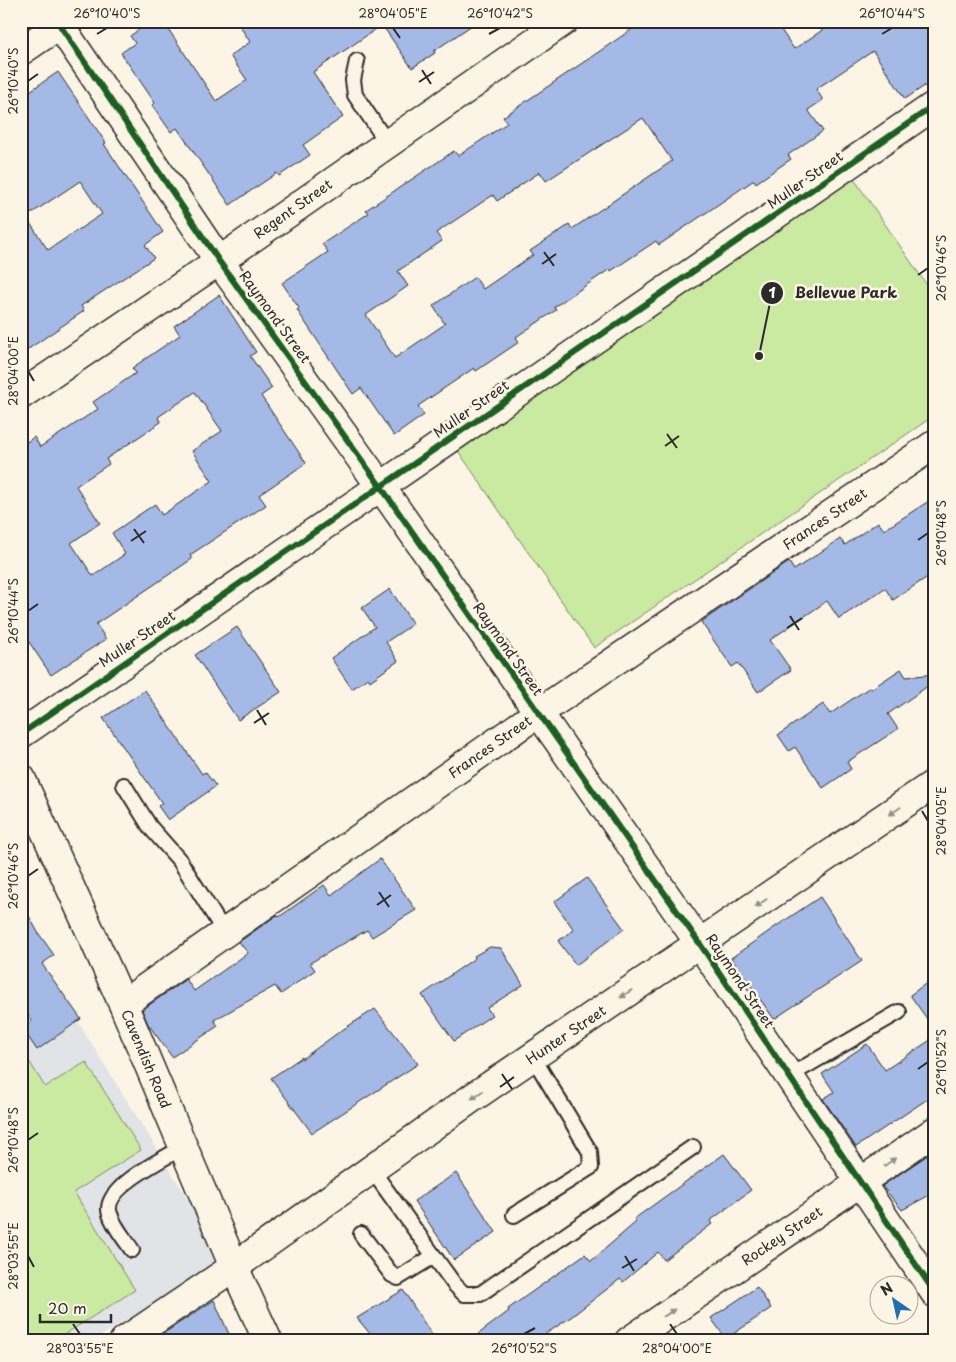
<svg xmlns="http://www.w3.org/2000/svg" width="956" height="1362" font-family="'Playpen Sans',sans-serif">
  <rect width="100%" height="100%" fill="#fcf5e5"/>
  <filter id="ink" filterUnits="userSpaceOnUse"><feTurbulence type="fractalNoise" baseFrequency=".02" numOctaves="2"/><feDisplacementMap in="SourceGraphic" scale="10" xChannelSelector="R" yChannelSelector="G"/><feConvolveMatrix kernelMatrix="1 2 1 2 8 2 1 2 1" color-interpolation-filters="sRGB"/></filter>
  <g filter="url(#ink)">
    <!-- built -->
    <path fill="#e2e3e6" d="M 21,930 L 225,1259 L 93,1341 L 21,1341 Z"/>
    <!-- green -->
    <path fill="#cae9a1" stroke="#7a8a66" d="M 850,173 L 935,297 L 935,415 L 594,648 L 454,445 Z
      M 21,1048 L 45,1087 L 86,1062 L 141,1150 L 74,1192 L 135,1290 L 54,1341 L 21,1341 Z"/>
    <!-- building -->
    <path fill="#a5b9e7" stroke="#2b2b2b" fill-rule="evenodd" d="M 151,21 L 163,21 L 216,101 L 247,80 L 230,56 L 250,42 L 237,21 L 478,21 L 434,51 L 435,53 L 412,68 L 382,25 L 313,72 L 343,117 L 303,145 L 310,155 L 279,176 L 277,173 L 230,205 L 177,128 L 171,132 L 152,105 L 155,103 L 121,53 L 135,43 L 130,36 Z
      M 644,21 L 775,21 L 794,49 L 836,21 L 935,21 L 935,79 L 905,99 L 873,51 L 816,89 L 823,100 L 808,110 L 823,131 L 788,155 L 791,159 L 756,183 L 754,180 L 659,245 L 656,241 L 611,271 L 610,269 L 554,307 L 556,310 L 516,337 L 519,342 L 476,371 L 474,368 L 418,406 L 424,415 L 394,436 L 361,388 L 353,394 L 297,310 L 299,308 L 282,283 L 328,252 L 322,244 L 369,213 L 366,210 L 454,151 L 458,156 L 507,123 L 503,117 ZM 643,118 L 672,161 L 572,229 L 569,225 L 530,251 L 533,255 L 483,289 L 475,277 L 433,306 L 445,324 L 395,358 L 366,315 L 408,286 L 398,271 L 442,241 L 436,233 L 493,195 L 497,201 L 540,172 L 546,181 Z
      M 58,72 L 106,143 L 104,144 L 163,232 L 145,245 L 154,258 L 81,306 L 84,311 L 21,354 L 21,97 ZM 80,181 L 102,214 L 48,250 L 26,217 Z
      M 219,295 L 256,352 L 250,356 L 272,388 L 261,396 L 306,463 L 259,495 L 266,505 L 190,555 L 192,559 L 96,624 L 106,639 L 51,675 L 21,630 L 21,446 L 34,437 L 40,447 L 98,409 L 93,402 L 136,373 L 132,368 L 180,335 L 174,326 ZM 195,392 L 222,431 L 192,451 L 212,481 L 162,515 L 155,504 L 112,533 L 125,554 L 93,576 L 71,543 L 100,523 L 76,486 L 109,464 L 106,459 L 161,422 L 158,417 Z
      M 935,497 L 935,572 L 893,600 L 885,588 L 839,619 L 827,601 L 770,640 L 791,670 L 758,692 L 738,663 L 732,667 L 701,622 L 789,562 L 794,570 L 840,539 L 845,545 L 878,522 L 884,530 Z
      M 390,589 L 413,624 L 386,642 L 398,661 L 370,681 L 368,678 L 352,689 L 331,658 L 375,627 L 362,608 Z
      M 237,627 L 281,692 L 238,720 L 195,655 Z
      M 901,669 L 906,677 L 935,674 L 935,681 L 888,714 L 898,729 L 847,762 L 851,769 L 823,788 L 795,747 L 789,751 L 778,735 L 823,704 L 830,714 L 870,687 L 871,689 Z
      M 145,690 L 202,774 L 205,772 L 216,786 L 168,820 L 158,806 L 162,803 L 103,718 Z
      M 380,859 L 416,910 L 372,937 L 367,930 L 310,963 L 315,970 L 281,994 L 275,986 L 214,1020 L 218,1026 L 172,1057 L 148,1024 L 142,1010 L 186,979 L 194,991 L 248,953 L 239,942 L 277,915 L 279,917 L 324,885 L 331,895 Z
      M 587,878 L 624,929 L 576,965 L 558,941 L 574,930 L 554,902 Z
      M 820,897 L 862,961 L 774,1019 L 731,958 L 775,927 Z
      M 21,902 L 39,934 L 54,955 L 42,964 L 81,1019 L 37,1050 L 22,1028 L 32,1021 L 21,1006 Z
      M 490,947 L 501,948 L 523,985 L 487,1008 L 492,1015 L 454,1041 L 422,995 L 475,958 L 474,956 Z
      M 935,977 L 935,1030 L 910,995 Z
      M 375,1009 L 418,1064 L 312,1133 L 271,1078 L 302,1057 L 302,1059 L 339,1032 Z
      M 935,1037 L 935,1094 L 856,1147 L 823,1099 L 834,1092 L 822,1074 L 867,1044 L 885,1070 Z
      M 935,1150 L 935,1192 L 902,1210 L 882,1186 Z
      M 724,1154 L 751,1190 L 710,1221 L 712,1224 L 664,1260 L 658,1252 L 623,1282 L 620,1279 L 571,1317 L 535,1341 L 469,1341 L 509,1311 L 508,1309 L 585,1254 L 591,1261 L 636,1222 L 634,1219 Z
      M 456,1173 L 496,1232 L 454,1260 L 414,1201 Z
      M 757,1287 L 771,1308 L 726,1339 L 711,1318 Z
      M 403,1290 L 436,1341 L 376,1341 L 357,1318 Z
      M 214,1300 L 232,1341 L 152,1341 Z"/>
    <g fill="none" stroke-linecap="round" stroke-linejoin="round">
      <defs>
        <path id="lane" d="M 357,61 L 353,80 L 355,95 L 388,144
          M 124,785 L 150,827 L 180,861 L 225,933
          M 789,1076 L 899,1012
          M 372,1170 L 454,1284 L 464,1294 L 480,1294 L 693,1147
          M 514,1215 L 591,1167 L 590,1152 L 533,1057
          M 361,1234 L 392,1275 L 398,1278 L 434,1256
          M 132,1250 C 125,1239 114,1227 110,1214 C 100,1189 166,1157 184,1147"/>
        <path id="street" d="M 57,21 L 219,261 L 381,487 L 700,944 L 935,1293
          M 21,51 L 65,21
          M 21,395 L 219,261 L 564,21
          M 21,734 L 935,105
          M 21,778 L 123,1004 L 234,1267 L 268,1341
          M 123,1004 L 538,713 L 935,444"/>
        <path id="secondary" d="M 124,1341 L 234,1267 L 472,1098 L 935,783
          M 629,1341 L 935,1131"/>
      </defs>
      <!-- lane casing -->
      <use href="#lane" stroke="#2b2b2b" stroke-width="18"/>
      <!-- street casing -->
      <use href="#street" stroke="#2b2b2b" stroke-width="31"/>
      <!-- secondary casing -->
      <use href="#secondary" stroke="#2b2b2b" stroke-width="31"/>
      <!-- lane -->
      <use href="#lane" stroke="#fcf5e5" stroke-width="14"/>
      <!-- street -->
      <use href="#street" stroke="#fcf5e5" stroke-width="28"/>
      <!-- secondary -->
      <use href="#secondary" stroke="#fcf5e5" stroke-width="28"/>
      <defs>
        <path id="cycleway" d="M 57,21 L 219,261 L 381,487 L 700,944 L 935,1293
          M 21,734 L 935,105"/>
      </defs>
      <!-- cycleway casing -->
      <use href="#cycleway" stroke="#fcf5e5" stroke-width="9"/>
      <!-- cycleway -->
      <use href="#cycleway" stroke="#1b5e20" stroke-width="6"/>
    </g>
    <!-- one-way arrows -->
    <defs><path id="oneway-solid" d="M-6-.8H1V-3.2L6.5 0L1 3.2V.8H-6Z" transform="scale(1.25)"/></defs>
    <g fill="#949088">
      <use href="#oneway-solid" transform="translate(895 811) rotate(145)"/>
      <use href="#oneway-solid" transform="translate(761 903) rotate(145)"/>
      <use href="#oneway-solid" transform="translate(626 994) rotate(146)"/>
      <use href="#oneway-solid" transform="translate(477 1095) rotate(146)"/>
      <use href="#oneway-solid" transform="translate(890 1162) rotate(-35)"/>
      <use href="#oneway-solid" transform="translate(669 1313) rotate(-34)"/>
    </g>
  </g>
  <!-- ticks -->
  <path fill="none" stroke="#2b2b2b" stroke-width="2" d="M 393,28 L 400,38M 97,34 L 107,28M 489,34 L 500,28M 882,34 L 892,28M 422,70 L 431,84M 28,81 L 38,74M 419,82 L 434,72M 544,252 L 554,266M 542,264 L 556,254M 918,275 L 928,268M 28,371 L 34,381M 667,434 L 677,448M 665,446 L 679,436M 134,529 L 144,543M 918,540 L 928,533M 131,541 L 146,531M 28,611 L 38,604M 790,616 L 799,630M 787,628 L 802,618M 257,710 L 266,725M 254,723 L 269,713M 922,811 L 928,821M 28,876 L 38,869M 379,892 L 389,907M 377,905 L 391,895M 918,1069 L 928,1062M 502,1074 L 512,1089M 500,1087 L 514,1077M 28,1140 L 38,1133M 28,1256 L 34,1267M 625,1256 L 634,1271M 622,1268 L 637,1259M 73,1324 L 80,1334M 670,1324 L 677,1334M 524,1334 L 535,1328"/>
  <g text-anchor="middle" stroke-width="5" stroke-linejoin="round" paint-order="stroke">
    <!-- street labels -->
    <g font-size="14" fill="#2b2b2b" stroke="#fcf5e5">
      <text transform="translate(805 180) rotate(-35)" y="5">Muller Street</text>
      <text transform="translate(293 209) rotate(-35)" y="5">Regent Street</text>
      <text transform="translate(275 317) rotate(54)" y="5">Raymond Street</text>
      <text transform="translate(471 409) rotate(-35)" y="5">Muller Street</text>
      <text transform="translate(825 519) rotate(-34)" y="5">Frances Street</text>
      <text transform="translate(137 639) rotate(-34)" y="5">Muller Street</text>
      <text transform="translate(508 649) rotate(55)" y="5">Raymond Street</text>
      <text transform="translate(490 747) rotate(-35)" y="5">Frances Street</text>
      <text transform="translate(740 981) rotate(56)" y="5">Raymond Street</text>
      <text transform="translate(566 1035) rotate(-34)" y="5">Hunter Street</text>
      <text transform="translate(146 1059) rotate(67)" y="5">Cavendish Road</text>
      <text transform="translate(782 1236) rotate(-34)" y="5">Rockey Street</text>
    </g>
  </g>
  <!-- callouts -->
  <path fill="none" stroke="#2b2b2b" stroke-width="2" d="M759 356L772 293"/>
  <g fill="#2b2b2b" stroke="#fcf5e5" stroke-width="2">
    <circle cx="759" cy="356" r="5"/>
    <circle cx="772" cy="293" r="12"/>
  </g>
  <g font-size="15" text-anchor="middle" font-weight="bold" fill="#fff">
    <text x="772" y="298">1</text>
  </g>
  <g font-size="15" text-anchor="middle" font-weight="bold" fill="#2b2b2b" stroke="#fcf5e5" stroke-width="5" stroke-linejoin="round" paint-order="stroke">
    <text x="846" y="298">Bellevue Park</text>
  </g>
  <!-- margin -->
  <rect width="956" height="1362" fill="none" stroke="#fcf5e5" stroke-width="55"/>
  <!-- north arrow -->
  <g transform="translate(894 1300) rotate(326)"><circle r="24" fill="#fcf5e5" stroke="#a8a49b"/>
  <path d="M0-4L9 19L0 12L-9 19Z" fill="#1f6fb2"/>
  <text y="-8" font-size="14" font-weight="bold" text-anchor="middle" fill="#2b2b2b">N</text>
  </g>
  <!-- scale -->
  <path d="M40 1314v8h71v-8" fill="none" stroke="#2b2b2b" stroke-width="2.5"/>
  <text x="48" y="1314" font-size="15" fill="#2b2b2b" stroke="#fcf5e5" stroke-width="4" paint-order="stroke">20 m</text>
  <rect x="28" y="28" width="900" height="1306" fill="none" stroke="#2b2b2b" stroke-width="2"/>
  <g font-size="12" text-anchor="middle" fill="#2b2b2b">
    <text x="107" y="18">26°10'40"S</text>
    <text x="393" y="18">28°04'05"E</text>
    <text x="500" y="18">26°10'42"S</text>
    <text x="892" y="18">26°10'44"S</text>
    <text transform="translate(14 81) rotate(-90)" y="4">26°10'40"S</text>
    <text transform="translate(942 268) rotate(-90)" y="4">26°10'46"S</text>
    <text transform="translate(14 371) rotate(-90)" y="4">28°04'00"E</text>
    <text transform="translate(942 533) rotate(-90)" y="4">26°10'48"S</text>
    <text transform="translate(14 611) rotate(-90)" y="4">26°10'44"S</text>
    <text transform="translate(942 821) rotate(-90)" y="4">28°04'05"E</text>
    <text transform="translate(14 876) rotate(-90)" y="4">26°10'46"S</text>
    <text transform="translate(942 1062) rotate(-90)" y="4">26°10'52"S</text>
    <text transform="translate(14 1140) rotate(-90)" y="4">26°10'48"S</text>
    <text transform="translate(14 1256) rotate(-90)" y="4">28°03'55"E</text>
    <text x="80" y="1353">28°03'55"E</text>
    <text x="524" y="1353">26°10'52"S</text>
    <text x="677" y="1353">28°04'00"E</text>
  </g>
</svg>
